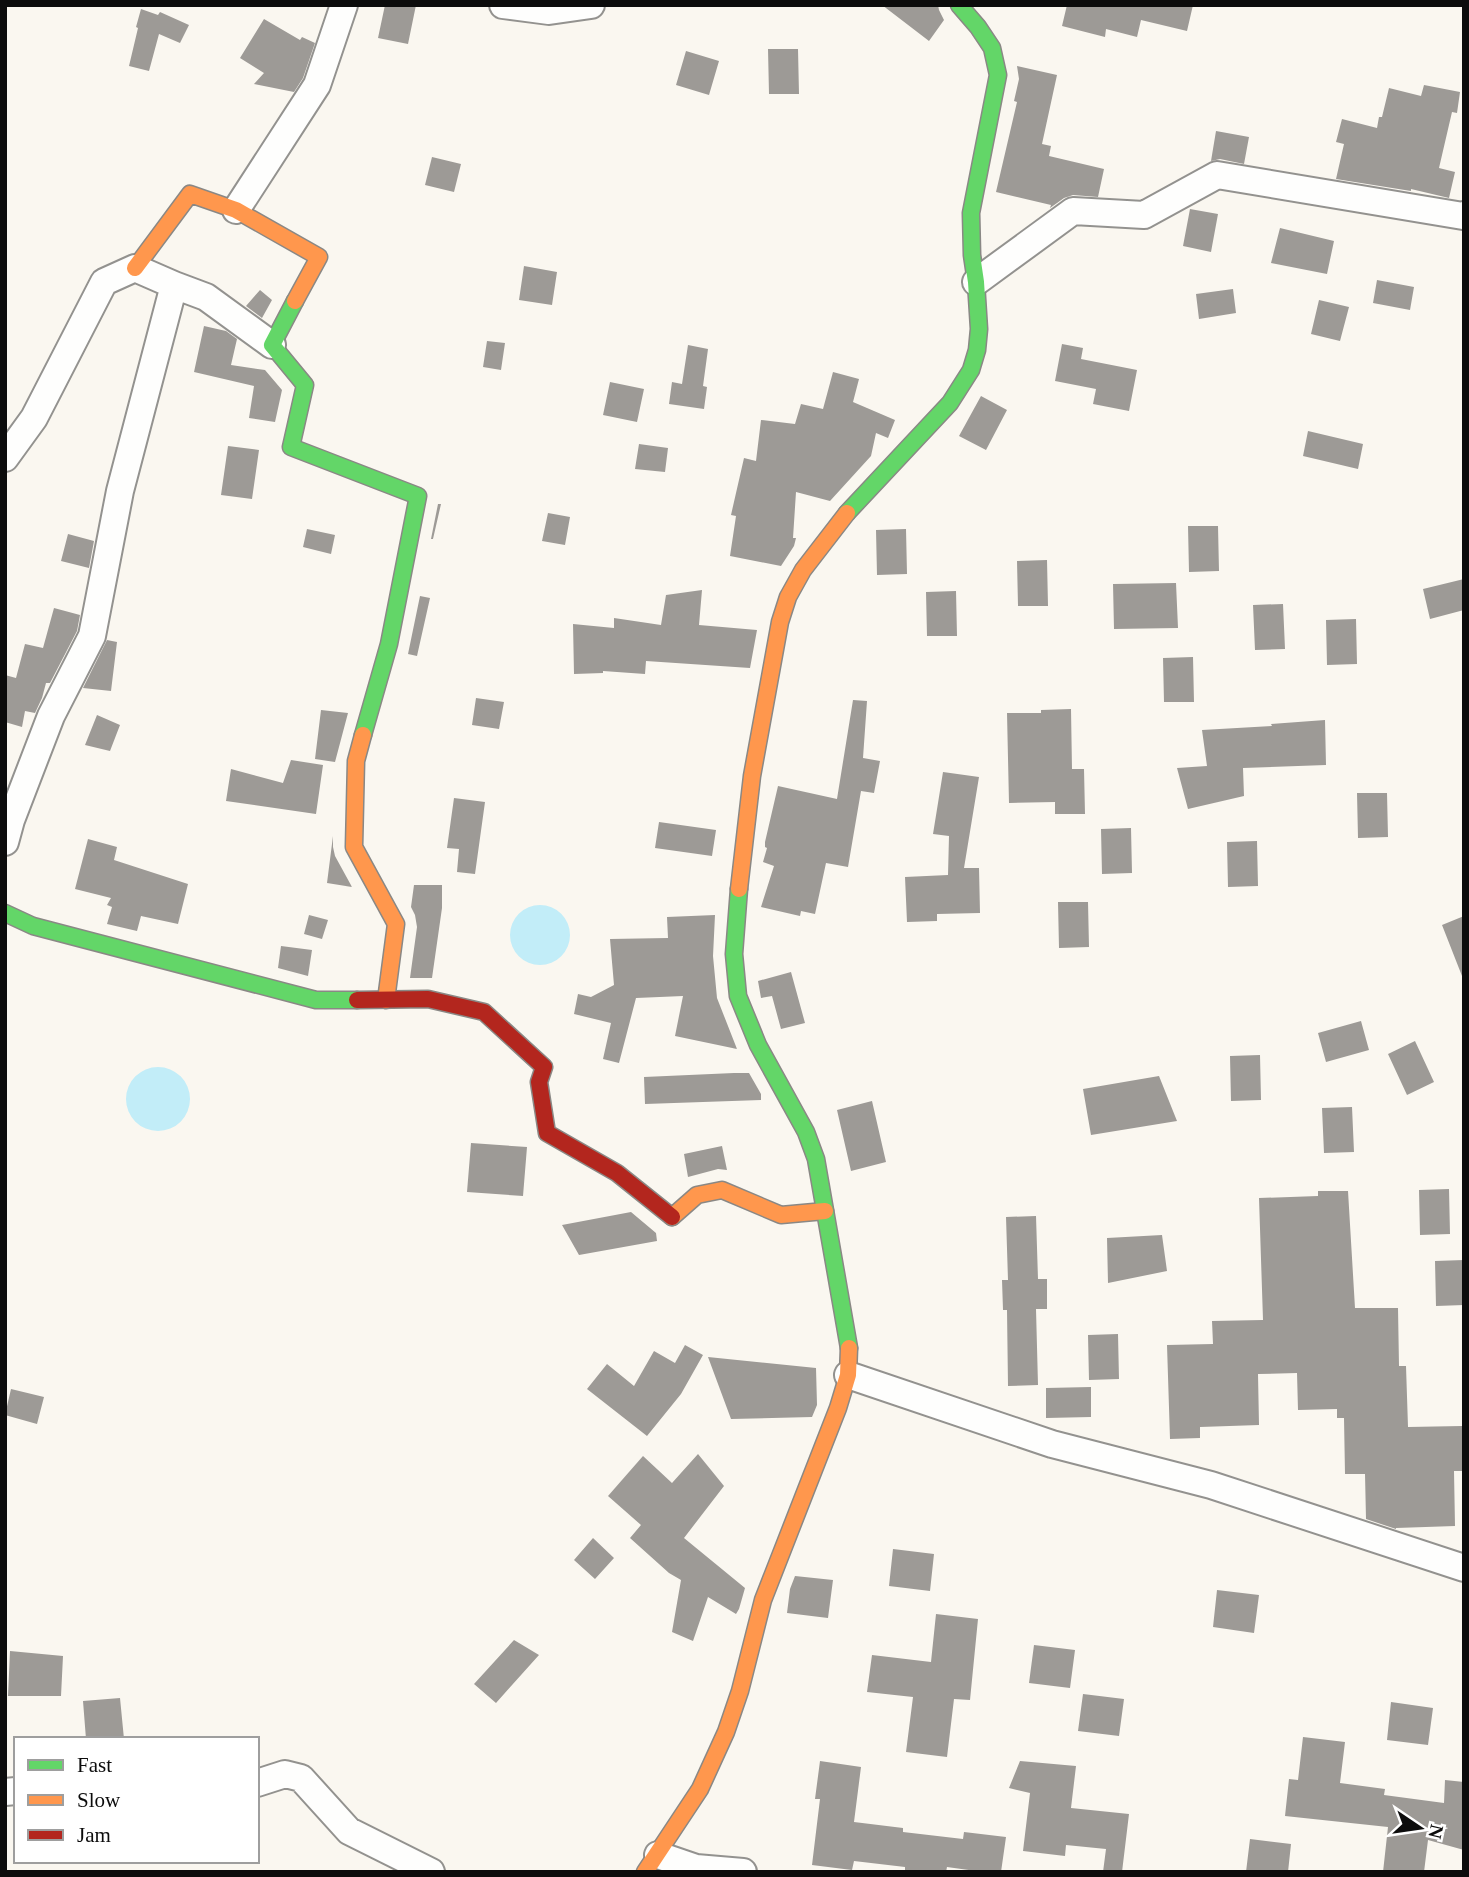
<svg xmlns="http://www.w3.org/2000/svg" width="1469" height="1877" font-family="Georgia,serif">
  <rect width="100%" height="100%" fill="#faf7f0"/>
  <!-- water -->
  <path fill="#c2edf8" d="M510 935a30 30 0 1 1 60 0a30 30 0 1 1-60 0Z
    M126 1099a32 32 0 1 1 64 0a32 32 0 1 1-64 0Z"/>
  <!-- building -->
  <path fill="#9d9a96" d="M 385,5 L 416,5 L 408,44 L 378,38 Z
    M 882,5 L 938,5 L 939,10 L 944,20 L 929,41 Z
    M 1067,5 L 1193,5 L 1187,31 L 1141,20 L 1137,37 L 1106,29 L 1105,37 L 1062,26 Z
    M 141,9 L 158,15 L 160,12 L 189,25 L 180,43 L 159,34 L 149,71 L 129,66 L 138,28 L 136,27 Z
    M 264,19 L 300,40 L 302,37 L 315,43 L 303,78 L 294,92 L 254,84 L 264,73 L 240,58 Z
    M 768,49 L 798,49 L 799,94 L 769,94 Z
    M 686,51 L 719,61 L 709,95 L 676,85 Z
    M 1017,66 L 1057,75 L 1042,144 L 1051,146 L 1049,156 L 1104,169 L 1098,197 L 1073,195 L 1064,198 L 1050,208 L 1051,205 L 996,192 L 1017,102 L 1014,101 L 1019,79 Z
    M 1424,85 L 1460,92 L 1457,113 L 1452,112 L 1439,168 L 1455,172 L 1449,198 L 1411,189 L 1411,191 L 1336,179 L 1344,144 L 1336,142 L 1342,119 L 1377,128 L 1379,117 L 1382,117 L 1389,88 L 1421,96 Z
    M 1216,131 L 1249,137 L 1244,164 L 1220,159 L 1211,161 Z
    M 432,157 L 461,164 L 454,192 L 425,185 Z
    M 1190,209 L 1218,214 L 1211,252 L 1183,246 Z
    M 1280,228 L 1334,241 L 1327,274 L 1271,263 Z
    M 524,266 L 557,272 L 552,305 L 519,300 Z
    M 1377,280 L 1414,287 L 1410,310 L 1373,303 Z
    M 1233,289 L 1236,313 L 1199,319 L 1196,294 Z
    M 260,290 L 272,300 L 262,318 L 246,306 Z
    M 1319,300 L 1349,307 L 1340,341 L 1311,334 Z
    M 204,326 L 226,331 L 237,339 L 231,365 L 265,370 L 282,390 L 275,422 L 249,418 L 254,386 L 194,372 Z
    M 487,341 L 505,343 L 501,370 L 483,367 Z
    M 1062,344 L 1083,348 L 1081,359 L 1137,370 L 1129,411 L 1093,404 L 1096,389 L 1055,381 Z
    M 688,345 L 708,349 L 703,386 L 707,387 L 704,409 L 669,404 L 672,382 L 682,384 Z
    M 833,372 L 859,379 L 853,402 L 895,420 L 888,438 L 876,433 L 871,456 L 830,501 L 796,492 L 793,538 L 796,538 L 794,546 L 781,566 L 730,556 L 736,516 L 731,515 L 744,458 L 756,461 L 761,420 L 795,424 L 801,404 L 823,409 Z
    M 610,382 L 644,389 L 637,422 L 603,415 Z
    M 981,396 L 1007,410 L 986,450 L 959,436 Z
    M 1308,431 L 1363,444 L 1358,469 L 1303,456 Z
    M 639,444 L 668,448 L 665,472 L 635,469 Z
    M 228,446 L 259,450 L 252,499 L 221,495 Z
    M 438,504 L 441,504 L 433,539 L 431,539 Z
    M 548,513 L 570,517 L 565,545 L 542,541 Z
    M 1188,526 L 1218,526 L 1219,571 L 1189,572 Z
    M 307,529 L 335,535 L 331,554 L 303,547 Z
    M 906,529 L 907,574 L 877,575 L 876,530 Z
    M 68,534 L 94,541 L 89,568 L 61,561 Z
    M 1047,560 L 1048,606 L 1018,606 L 1017,561 Z
    M 1464,579 L 1464,610 L 1430,619 L 1423,589 Z
    M 1176,583 L 1178,628 L 1114,629 L 1113,584 Z
    M 702,590 L 699,625 L 757,630 L 750,668 L 646,661 L 645,674 L 603,671 L 603,673 L 574,674 L 573,624 L 614,628 L 614,618 L 661,625 L 666,595 Z
    M 956,591 L 957,636 L 927,636 L 926,592 Z
    M 420,596 L 430,598 L 417,656 L 408,654 Z
    M 1283,604 L 1285,649 L 1255,650 L 1253,605 Z
    M 54,608 L 80,615 L 77,631 L 50,683 L 46,683 L 42,698 L 35,713 L 25,711 L 22,727 L 5,722 L 5,675 L 16,678 L 25,644 L 43,648 Z
    M 1356,619 L 1357,664 L 1327,665 L 1326,620 Z
    M 107,640 L 117,642 L 111,691 L 83,688 Z
    M 1193,657 L 1194,702 L 1164,702 L 1163,658 Z
    M 476,698 L 504,702 L 499,729 L 472,725 Z
    M 853,700 L 867,701 L 863,758 L 880,761 L 874,793 L 861,791 L 848,867 L 826,863 L 815,914 L 801,911 L 800,916 L 761,907 L 774,866 L 763,862 L 767,848 L 765,847 L 765,842 L 778,786 L 837,799 Z
    M 1071,709 L 1072,769 L 1084,769 L 1085,814 L 1055,814 L 1055,802 L 1009,803 L 1007,713 L 1041,713 L 1041,710 Z
    M 321,710 L 348,713 L 335,762 L 315,759 Z
    M 97,715 L 120,725 L 110,751 L 85,745 Z
    M 1325,720 L 1326,765 L 1243,768 L 1244,796 L 1188,809 L 1177,768 L 1207,766 L 1202,730 L 1272,726 L 1271,724 Z
    M 291,760 L 323,765 L 316,814 L 226,801 L 231,769 L 283,783 Z
    M 943,772 L 979,777 L 964,868 L 979,868 L 980,913 L 937,914 L 937,921 L 907,922 L 905,877 L 948,875 L 949,836 L 933,834 Z
    M 1357,793 L 1387,793 L 1388,837 L 1358,838 Z
    M 454,798 L 485,802 L 475,874 L 457,872 L 459,849 L 447,848 Z
    M 659,822 L 716,830 L 712,856 L 655,848 Z
    M 1131,828 L 1132,873 L 1102,874 L 1101,829 Z
    M 333,836 L 333,847 L 335,856 L 352,887 L 327,883 Z
    M 88,839 L 117,847 L 114,860 L 188,884 L 178,924 L 141,916 L 137,931 L 107,924 L 112,907 L 107,905 L 111,898 L 75,889 Z
    M 1257,841 L 1258,886 L 1228,887 L 1227,842 Z
    M 414,885 L 442,885 L 442,908 L 432,978 L 410,978 L 417,927 L 415,915 L 411,907 Z
    M 1058,902 L 1088,902 L 1089,947 L 1059,948 Z
    M 309,915 L 328,920 L 322,939 L 304,934 Z
    M 715,915 L 713,956 L 717,998 L 737,1049 L 675,1036 L 683,996 L 636,998 L 619,1063 L 603,1059 L 611,1023 L 574,1014 L 578,994 L 591,997 L 614,985 L 610,939 L 668,938 L 667,917 Z
    M 1464,916 L 1464,976 L 1462,976 L 1442,925 Z
    M 281,946 L 312,950 L 308,976 L 278,968 Z
    M 791,972 L 805,1023 L 781,1029 L 772,996 L 761,998 L 758,981 Z
    M 1361,1021 L 1369,1050 L 1326,1062 L 1318,1033 Z
    M 1415,1041 L 1434,1082 L 1407,1095 L 1388,1054 Z
    M 1260,1055 L 1261,1100 L 1231,1101 L 1230,1056 Z
    M 734,1073 L 749,1073 L 761,1094 L 761,1100 L 645,1104 L 644,1077 Z
    M 1159,1076 L 1177,1121 L 1091,1135 L 1083,1089 Z
    M 872,1101 L 886,1162 L 851,1171 L 837,1110 Z
    M 1352,1107 L 1354,1152 L 1324,1153 L 1322,1108 Z
    M 471,1143 L 527,1147 L 523,1196 L 467,1192 Z
    M 722,1146 L 727,1170 L 718,1169 L 688,1177 L 684,1154 Z
    M 1449,1189 L 1450,1234 L 1420,1235 L 1419,1190 Z
    M 1318,1191 L 1348,1191 L 1355,1308 L 1398,1308 L 1399,1366 L 1406,1366 L 1408,1427 L 1462,1426 L 1463,1471 L 1454,1471 L 1455,1526 L 1396,1528 L 1396,1529 L 1366,1519 L 1365,1474 L 1345,1474 L 1344,1418 L 1337,1418 L 1337,1409 L 1298,1410 L 1297,1373 L 1258,1374 L 1259,1425 L 1200,1427 L 1200,1438 L 1170,1439 L 1167,1345 L 1213,1344 L 1212,1321 L 1263,1320 L 1259,1198 L 1318,1196 Z
    M 631,1212 L 656,1233 L 657,1241 L 579,1255 L 562,1225 Z
    M 1036,1216 L 1038,1279 L 1047,1279 L 1047,1309 L 1036,1309 L 1038,1385 L 1008,1386 L 1007,1310 L 1003,1310 L 1002,1280 L 1008,1280 L 1006,1217 Z
    M 1162,1235 L 1167,1271 L 1108,1283 L 1107,1238 Z
    M 1464,1260 L 1464,1305 L 1436,1306 L 1435,1261 Z
    M 1118,1334 L 1119,1379 L 1089,1380 L 1088,1335 Z
    M 685,1345 L 703,1355 L 681,1394 L 647,1436 L 587,1389 L 607,1364 L 634,1386 L 654,1351 L 675,1363 Z
    M 708,1357 L 816,1368 L 817,1405 L 812,1417 L 731,1419 Z
    M 1091,1387 L 1091,1417 L 1046,1418 L 1046,1388 Z
    M 11,1389 L 44,1397 L 37,1424 L 5,1415 Z
    M 698,1454 L 724,1486 L 684,1538 L 745,1588 L 739,1609 L 736,1614 L 708,1597 L 693,1641 L 672,1632 L 681,1580 L 669,1573 L 630,1538 L 641,1525 L 608,1496 L 643,1456 L 672,1483 Z
    M 593,1538 L 614,1558 L 595,1579 L 574,1560 Z
    M 893,1549 L 934,1554 L 930,1591 L 889,1586 Z
    M 795,1576 L 833,1580 L 828,1618 L 787,1613 L 790,1589 Z
    M 1217,1590 L 1259,1595 L 1254,1633 L 1213,1627 Z
    M 936,1614 L 978,1619 L 970,1700 L 954,1699 L 947,1757 L 906,1752 L 913,1697 L 867,1692 L 872,1655 L 931,1662 Z
    M 514,1640 L 539,1655 L 496,1703 L 474,1684 Z
    M 1034,1645 L 1075,1650 L 1070,1688 L 1029,1683 Z
    M 10,1651 L 63,1656 L 61,1696 L 8,1696 Z
    M 1083,1694 L 1124,1699 L 1119,1736 L 1078,1731 Z
    M 120,1698 L 124,1739 L 86,1739 L 83,1701 Z
    M 1391,1702 L 1433,1708 L 1428,1745 L 1387,1740 Z
    M 1303,1737 L 1345,1742 L 1340,1783 L 1385,1789 L 1384,1795 L 1444,1803 L 1445,1780 L 1464,1782 L 1464,1850 L 1428,1840 L 1424,1872 L 1383,1872 L 1388,1827 L 1285,1816 L 1289,1779 L 1298,1780 Z
    M 820,1761 L 861,1767 L 854,1822 L 903,1828 L 903,1832 L 963,1839 L 964,1832 L 1006,1837 L 1001,1872 L 983,1872 L 947,1867 L 946,1872 L 921,1872 L 905,1870 L 905,1867 L 854,1861 L 852,1870 L 812,1865 L 820,1799 L 815,1799 Z
    M 1020,1761 L 1076,1766 L 1071,1808 L 1129,1814 L 1122,1872 L 1103,1872 L 1106,1849 L 1066,1845 L 1065,1856 L 1023,1851 L 1030,1793 L 1009,1788 Z
    M 1250,1839 L 1291,1844 L 1288,1872 L 1246,1872 Z"/>
  <g fill="none" stroke-linecap="round" stroke-linejoin="round">
    <defs>
      <path id="street" d="M 503,5 L 549,11 L 591,5
        M 236,210 L 317,85 L 344,5
        M 976,282 L 1073,211 L 1144,215 L 1217,175 L 1463,216 L 1464,215
        M 174,285 L 206,297 L 272,345
        M 5,458 L 34,418 L 104,282 L 135,268 L 174,285 L 120,491 L 92,636 L 51,716 L 11,820 L 5,842
        M 848,1375 L 1052,1444 L 1211,1485 L 1464,1568
        M 257,1783 L 285,1774 L 301,1778 L 349,1831 L 431,1872
        M 5,1792 L 16,1791
        M 658,1855 L 696,1868 L 743,1872"/>
      <path id="fast" d="M 295,301 L 272,345 L 305,385 L 291,447 L 418,496 L 389,644 L 363,735
        M 847,513 L 950,403 L 971,370 L 977,350 L 979,329 L 976,282 L 972,255 L 971,213 L 998,75 L 992,48 L 978,27 L 959,5
        M 739,889 L 734,954 L 738,996 L 758,1045 L 806,1132 L 816,1159 L 849,1348
        M 5,913 L 33,926 L 316,1000 L 357,1000"/>
      <path id="slow" d="M 135,268 L 190,194 L 236,210 L 319,257 L 295,301
        M 363,735 L 356,761 L 354,847 L 396,924 L 386,1000
        M 739,889 L 752,776 L 780,622 L 788,597 L 803,570 L 847,513
        M 672,1217 L 697,1195 L 722,1190 L 781,1215 L 825,1211
        M 645,1872 L 700,1789 L 726,1732 L 740,1691 L 763,1600 L 838,1408 L 848,1375 L 849,1348"/>
      <path id="jam" d="M 357,1000 L 428,999 L 484,1012 L 544,1067 L 539,1082 L 547,1133 L 617,1173 L 672,1217"/>
    </defs>
    <!-- street casing -->
    <use href="#street" stroke="#93928f" stroke-width="30"/>
    <!-- fast casing -->
    <use href="#fast" stroke="#8a8885" stroke-width="19"/>
    <!-- slow casing -->
    <use href="#slow" stroke="#8a8885" stroke-width="19"/>
    <!-- jam casing -->
    <use href="#jam" stroke="#8a8885" stroke-width="19"/>
    <!-- street -->
    <use href="#street" stroke="#fefefd" stroke-width="26"/>
    <!-- fast -->
    <use href="#fast" stroke="#63d668" stroke-width="16"/>
    <!-- slow -->
    <use href="#slow" stroke="#ff974d" stroke-width="16"/>
    <!-- jam -->
    <use href="#jam" stroke="#b3261e" stroke-width="16"/>
  </g>
  <!-- border -->
  <rect width="1469" height="1877" fill="none" stroke="#0c0c0c" stroke-width="14"/>
  <!-- legend -->
  <rect x="14" y="1737" width="245" height="126" fill="#ffffff" stroke="#9e9e9e" stroke-width="2"/>
  <rect x="28" y="1760" width="35" height="10" fill="#63d668" stroke="#9e9e9e" stroke-width="2"/>
  <text x="77" y="1772" font-size="21" fill="#0c0c0c">Fast</text>
  <rect x="28" y="1795" width="35" height="10" fill="#ff974d" stroke="#9e9e9e" stroke-width="2"/>
  <text x="77" y="1807" font-size="21" fill="#0c0c0c">Slow</text>
  <rect x="28" y="1830" width="35" height="10" fill="#b3261e" stroke="#9e9e9e" stroke-width="2"/>
  <text x="77" y="1842" font-size="21" fill="#0c0c0c">Jam</text>
  <!-- north arrow -->
  <g transform="translate(1420 1828) rotate(103)" stroke="#ffffff" stroke-width="5" paint-order="stroke">
  <path d="M0-5L12 26L0 18L-12 26Z" fill="#0c0c0c"/>
  <text y="-10" font-size="19" font-weight="bold" text-anchor="middle" fill="#0c0c0c">N</text>
  </g>
</svg>
